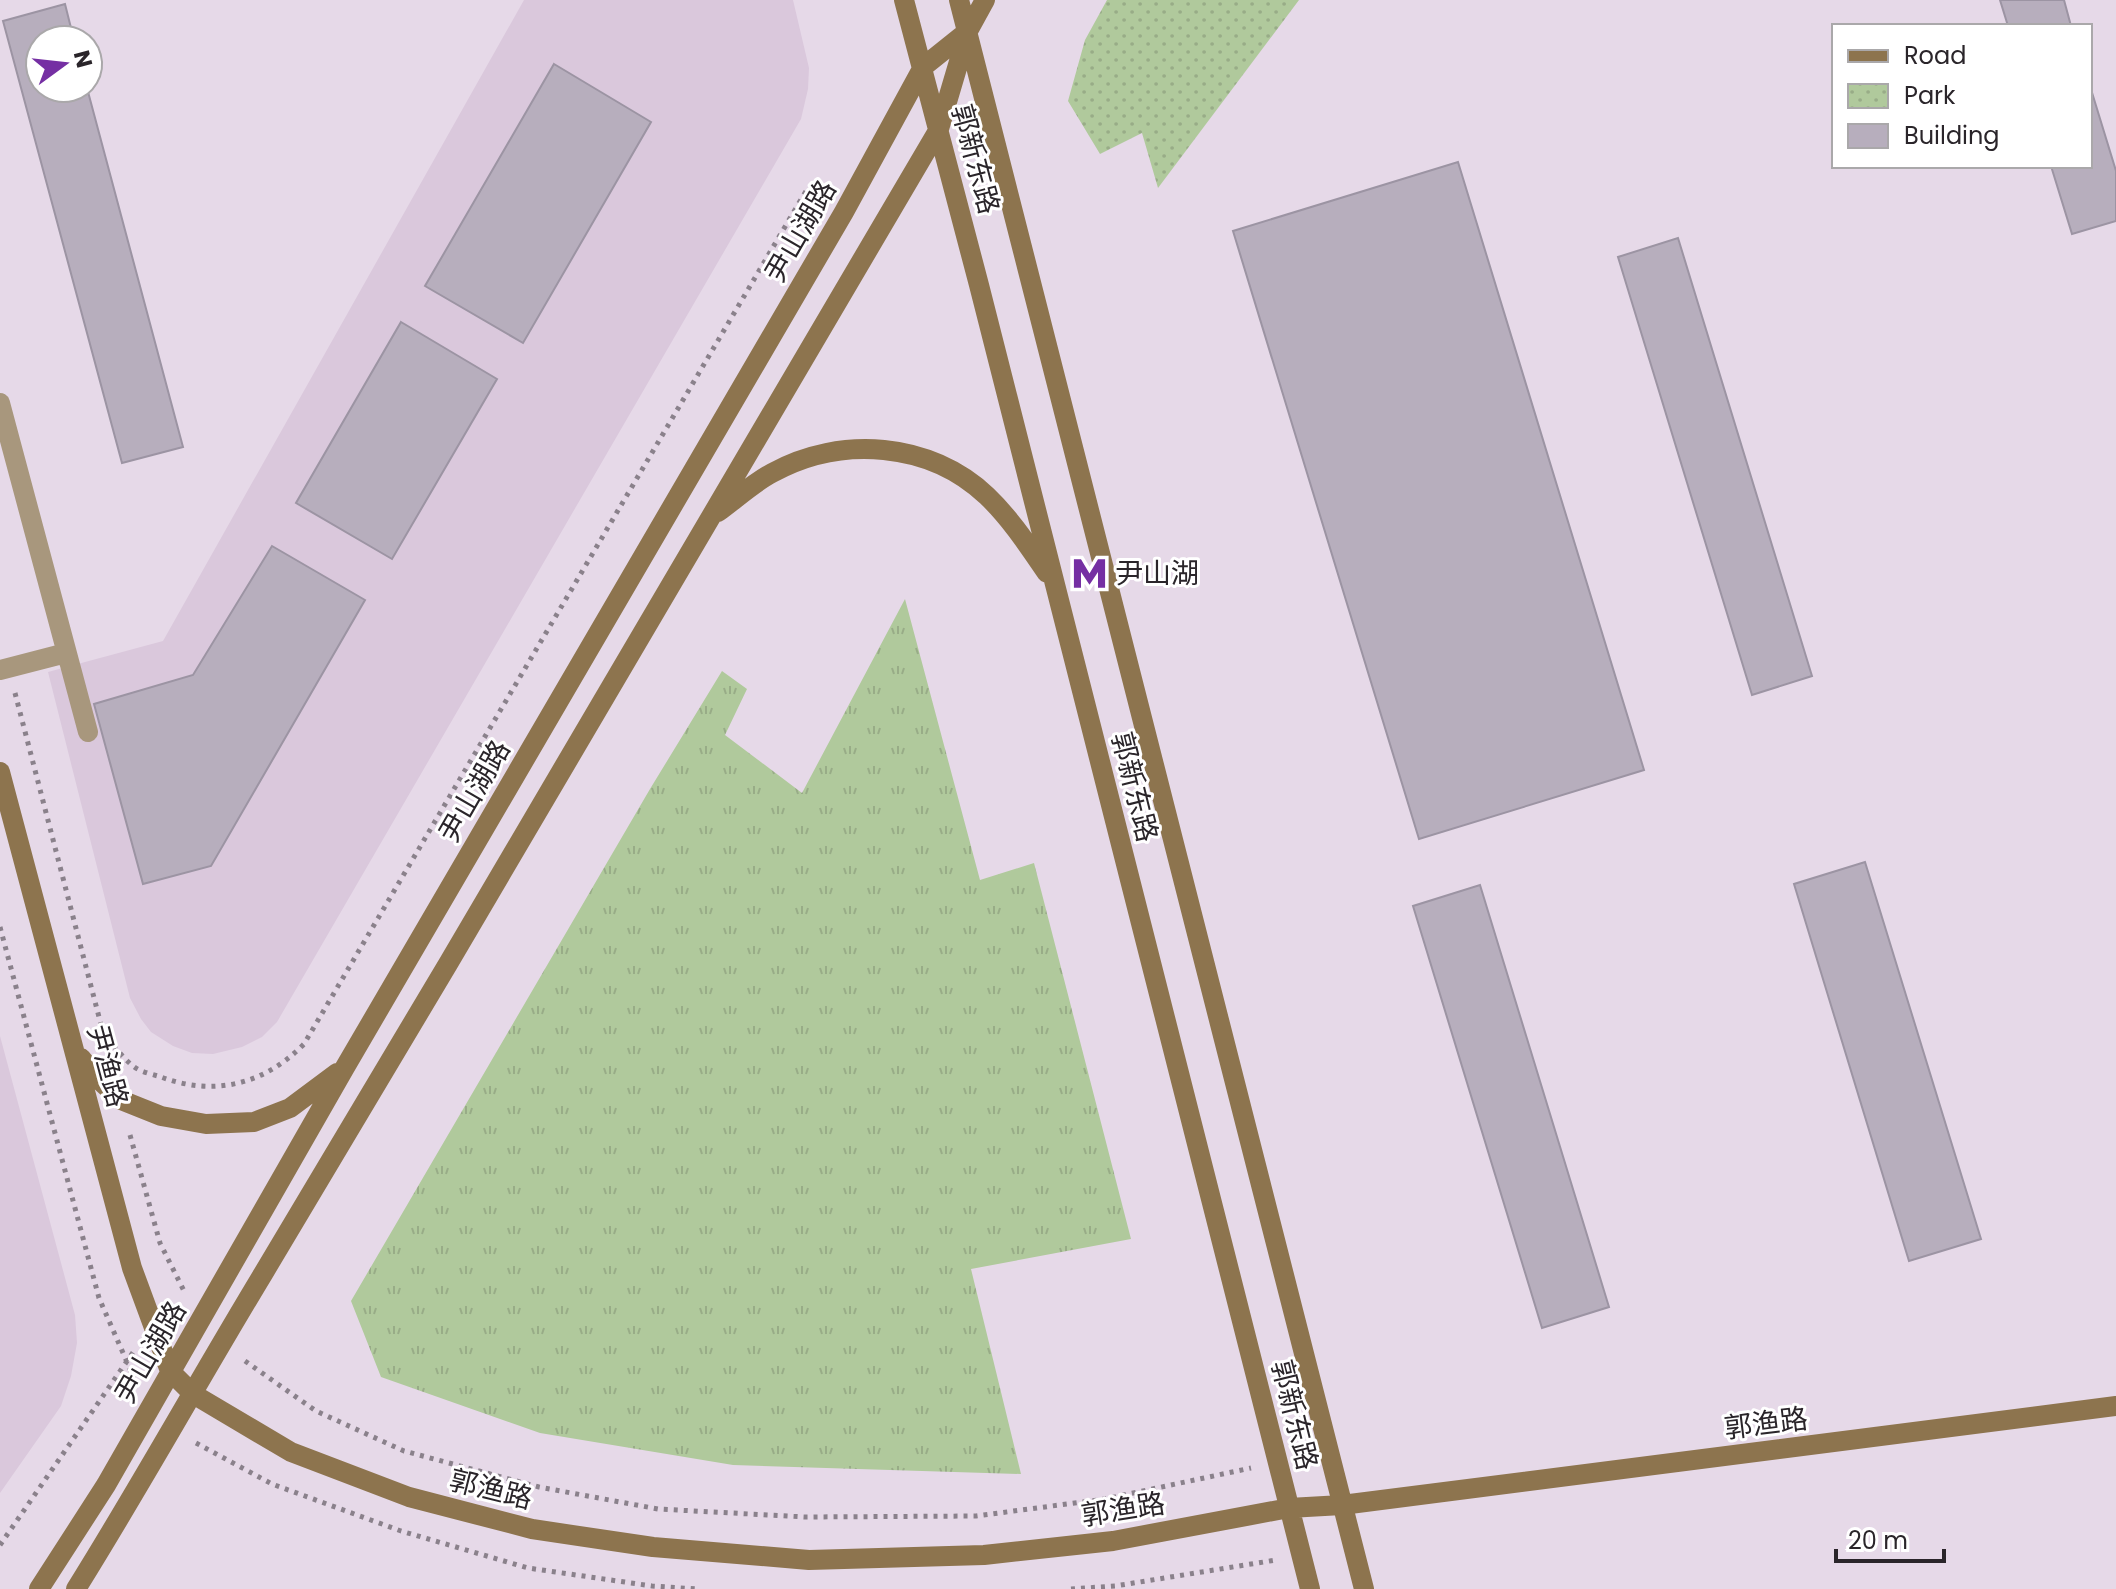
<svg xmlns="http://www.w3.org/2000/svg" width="2116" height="1589" font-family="Poppins,'Noto Sans SC',sans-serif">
  <defs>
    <pattern id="grass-tufts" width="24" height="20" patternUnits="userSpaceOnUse" patternTransform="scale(2)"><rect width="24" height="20" fill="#b0c99c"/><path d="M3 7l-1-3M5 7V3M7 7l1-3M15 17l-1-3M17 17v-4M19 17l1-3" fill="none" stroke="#98ac87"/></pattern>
    <pattern id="park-dots" width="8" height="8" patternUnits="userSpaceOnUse" patternTransform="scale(2)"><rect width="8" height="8" fill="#b0c99c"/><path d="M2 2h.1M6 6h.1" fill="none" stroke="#98ac87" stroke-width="1.8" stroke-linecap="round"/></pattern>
  </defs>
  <rect width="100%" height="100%" fill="#e6d9e8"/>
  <!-- built -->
  <path fill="#dac8dc" d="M 524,0 L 793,0 L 809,68 L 808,89 L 801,119 L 277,1022 L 262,1037 L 242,1047 L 213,1054 L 192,1053 L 173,1046 L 151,1032 L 141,1019 L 130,998 L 48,672 L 163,641 Z
    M 0,1036 L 75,1315 L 77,1343 L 71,1376 L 61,1406 L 0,1493 Z"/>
  <!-- grass -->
  <path fill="url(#grass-tufts)" d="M 905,599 L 980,880 L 1034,863 L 1131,1239 L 971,1269 L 1021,1474 L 733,1465 L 540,1433 L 381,1377 L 351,1301 L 650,789 L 722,671 L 747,689 L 725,735 L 802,793 Z"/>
  <!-- park -->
  <path fill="url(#park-dots)" d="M 1107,0 L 1299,0 L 1158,188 L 1142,133 L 1100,154 L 1068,101 L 1085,40 Z"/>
  <!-- building -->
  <path fill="#b7aebd" stroke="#9c94a3" stroke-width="2" d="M 2000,0 L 2064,0 L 2071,26 L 2008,26 Z
    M 65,4 L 74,40 L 40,40 L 40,88 L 87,88 L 183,447 L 122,463 L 3,21 Z
    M 554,64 L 651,122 L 523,343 L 425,286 Z
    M 2090,86 L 2116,171 L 2116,221 L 2072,234 L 2051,166 L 2090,166 Z
    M 1458,162 L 1644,770 L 1419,839 L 1233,231 Z
    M 1678,238 L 1812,676 L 1752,695 L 1618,257 Z
    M 401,322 L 497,379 L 392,559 L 296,503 Z
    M 272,546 L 365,600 L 211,866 L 143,884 L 94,704 L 193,675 Z
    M 1865,862 L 1981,1239 L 1909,1261 L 1794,884 Z
    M 1480,885 L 1609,1307 L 1542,1328 L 1413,906 Z"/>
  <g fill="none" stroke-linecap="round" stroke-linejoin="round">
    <!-- path -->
    <path stroke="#8a818b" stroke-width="5" stroke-dasharray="4 6" stroke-linecap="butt" d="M 15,693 L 106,1044
      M 0,927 L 99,1298 L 134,1378
      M 107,1038 C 115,1047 123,1058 133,1066 C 140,1072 152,1074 161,1077 C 215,1097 265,1084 304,1044 L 806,191
      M 130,1135 L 160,1243 L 184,1291
      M 245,1361 L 316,1411 L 404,1451 L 539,1487 L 658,1509 L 805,1517 L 976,1516 L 1105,1499 L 1251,1468
      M 196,1443 L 272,1484 L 401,1531 L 528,1568 L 652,1586 L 698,1589
      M 0,1545 L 134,1351
      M 1071,1589 L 1115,1586 L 1276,1560"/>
    <!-- lane -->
    <path stroke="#a8977d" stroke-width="20" d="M 0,403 L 88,732
      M 0,670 L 66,653"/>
    <!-- secondary -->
    <path stroke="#8d744e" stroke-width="20" d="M 904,0 L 979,285 L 1310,1589
      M 959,0 L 1364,1589
      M 718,512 C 736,499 753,483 772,473 C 841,435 930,442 987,496 C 1011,519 1029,547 1047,573
      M 0,772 L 132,1268 L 170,1371 L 193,1394 L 291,1452 L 409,1497 L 532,1529 L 653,1547 L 809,1560 L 984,1555 L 1113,1541 L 1289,1508 L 1342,1505 L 2116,1406
      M 81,1058 L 97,1078 L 121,1100 L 161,1116 L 206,1124 L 254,1122 L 290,1108 L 337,1073
      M 39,1589 L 106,1485 L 344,1069 L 844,212 L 923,67 L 968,31
      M 76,1589 C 141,1485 200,1378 263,1274 C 491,894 715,512 939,129 L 968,31 L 985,0"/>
  </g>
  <!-- icons -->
  <defs>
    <symbol id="metro-bare" viewBox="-9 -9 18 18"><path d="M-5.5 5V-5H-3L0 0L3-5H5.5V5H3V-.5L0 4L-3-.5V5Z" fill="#752fa3" stroke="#fff" stroke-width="2.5" paint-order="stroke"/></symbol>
  </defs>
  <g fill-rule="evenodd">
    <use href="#metro-bare" x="1064" y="548" width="51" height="51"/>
  </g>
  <g text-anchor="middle" stroke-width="6" stroke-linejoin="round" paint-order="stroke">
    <!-- street labels -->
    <g font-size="28" fill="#2a252a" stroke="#fff">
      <text transform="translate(976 159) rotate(75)" y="10">郭新东路</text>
      <text transform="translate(800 231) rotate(-60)" y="10">尹山湖路</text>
      <text transform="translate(1135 787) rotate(76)" y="10">郭新东路</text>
      <text transform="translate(474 791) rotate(-60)" y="10">尹山湖路</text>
      <text transform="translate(108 1066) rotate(75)" y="10">尹渔路</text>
      <text transform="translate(150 1352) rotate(-60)" y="10">尹山湖路</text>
      <text transform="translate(1295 1415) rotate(76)" y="10">郭新东路</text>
      <text transform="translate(1766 1423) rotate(-7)" y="10">郭渔路</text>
      <text transform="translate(491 1489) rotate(14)" y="10">郭渔路</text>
      <text transform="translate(1123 1509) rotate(-9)" y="10">郭渔路</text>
    </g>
    <!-- poi labels -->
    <g font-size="28" fill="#2a252a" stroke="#fff" text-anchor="start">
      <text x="1115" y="583">尹山湖</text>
    </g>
  </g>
  <!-- legend -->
  <rect x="1832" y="24" width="260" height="144" fill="#ffffff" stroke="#aaa8aa" stroke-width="2"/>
  <rect x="1848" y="50" width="40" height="12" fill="#8d744e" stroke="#aaa8aa" stroke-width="2"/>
  <text x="1904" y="64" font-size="24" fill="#2a252a">Road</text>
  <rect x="1848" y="84" width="40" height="24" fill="url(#park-dots)" stroke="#aaa8aa" stroke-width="2"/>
  <text x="1904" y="104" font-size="24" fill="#2a252a">Park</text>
  <rect x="1848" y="124" width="40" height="24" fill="#b7aebd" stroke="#aaa8aa" stroke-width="2"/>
  <text x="1904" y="144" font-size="24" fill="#2a252a">Building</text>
  <!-- north arrow -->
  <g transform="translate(64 64) rotate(75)"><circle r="38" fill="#ffffff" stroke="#aaa8aa" stroke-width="2"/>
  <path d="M0-6L14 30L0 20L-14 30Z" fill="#752fa3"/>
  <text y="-12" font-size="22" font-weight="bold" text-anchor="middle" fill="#2a252a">N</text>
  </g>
  <!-- scale -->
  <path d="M1836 1549v12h108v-12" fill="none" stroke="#2a252a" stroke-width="4"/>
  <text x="1848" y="1549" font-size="24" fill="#2a252a" stroke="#ffffff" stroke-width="6" paint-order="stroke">20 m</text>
</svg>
